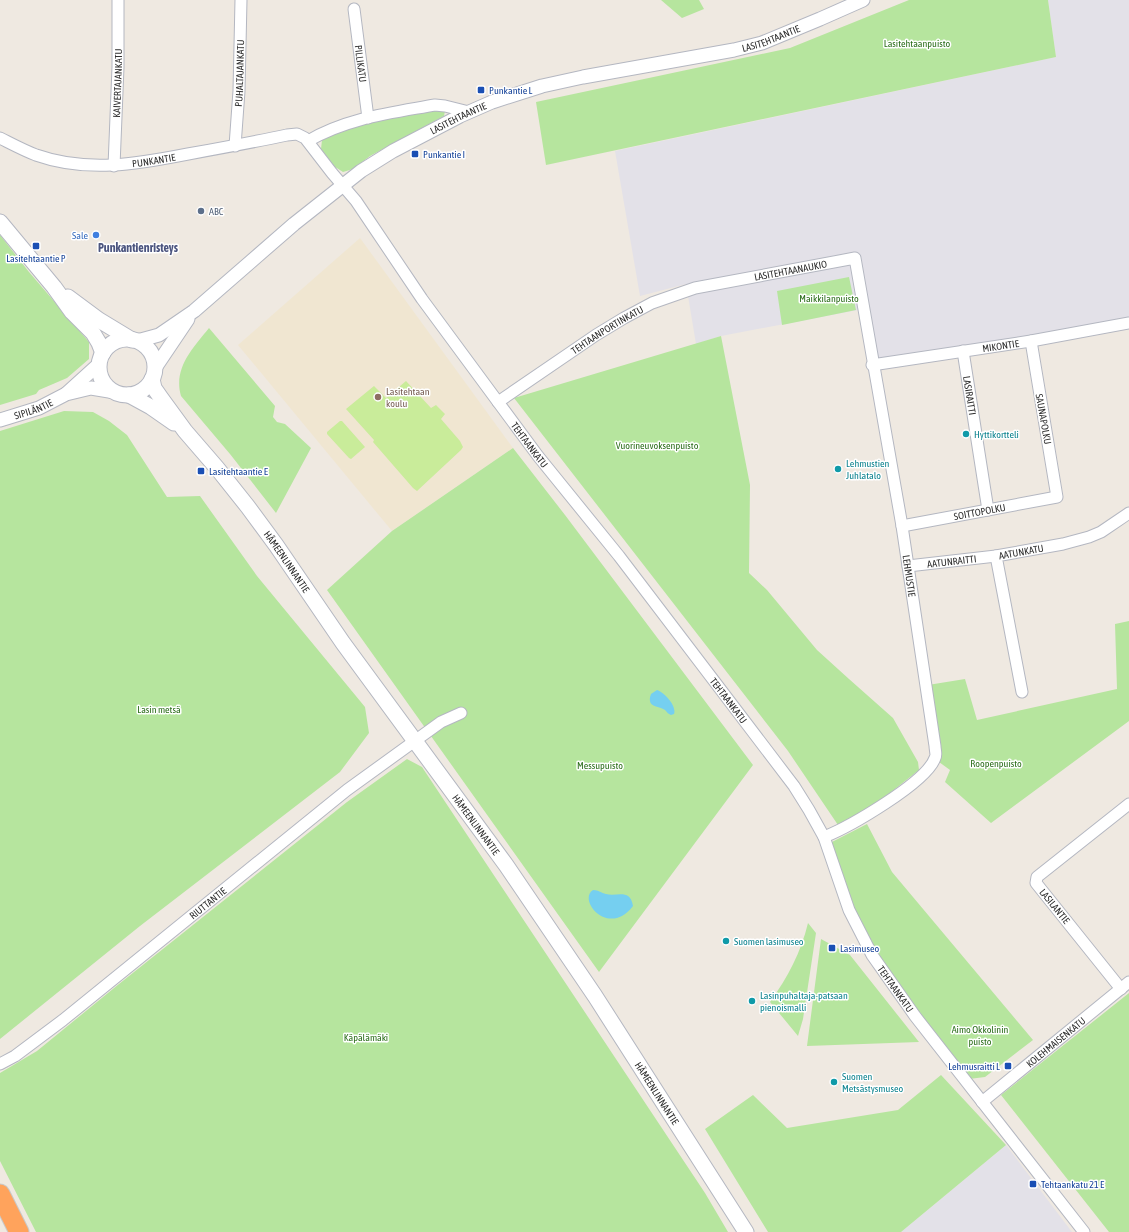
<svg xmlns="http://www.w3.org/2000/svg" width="1129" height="1232" font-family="'Asap Condensed',sans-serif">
  <rect width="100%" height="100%" fill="#efe9e1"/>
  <!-- industrial -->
  <path fill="#e3e1e8" d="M 1048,0 L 1129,0 L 1129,323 L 872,365 L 863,309 L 721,336 L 696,344 L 686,284 L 640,296 L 615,151 L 1056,57 Z
    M 1006,1145 L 1072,1232 L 901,1232 Z"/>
  <!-- education -->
  <path fill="#f0e6d1" d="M 360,238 L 513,448 L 392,531 L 238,345 Z"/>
  <!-- green -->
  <path fill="#b6e59e" d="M 661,0 L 699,0 L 704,9 L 682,18 Z
    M 909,0 L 1048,0 L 1056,57 L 546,165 L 536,102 L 790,48 Z
    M 436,109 L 445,111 L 444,116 L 370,156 L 353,169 L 343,172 L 332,165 L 321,149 L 322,140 L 328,134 L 381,119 Z
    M 0,235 L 29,272 L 89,342 L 89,359 L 67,378 L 39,390 L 36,394 L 0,405 Z
    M 849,277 L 856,310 L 782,325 L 777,291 Z
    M 209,328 L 275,406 L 273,417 L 277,422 L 285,424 L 311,448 L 276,513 L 230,454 L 181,396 C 173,368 193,348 209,328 Z
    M 721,336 L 750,485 L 749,573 L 767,590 L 817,650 L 849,679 L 893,718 L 918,762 L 919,770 L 871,808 L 838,825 L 788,751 L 514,398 Z
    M 64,411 L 93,412 L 109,421 L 127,435 L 167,497 L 200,496 L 257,576 L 365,707 L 369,733 L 340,772 L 140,926 L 0,1039 L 0,431 Z
    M 513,448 L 565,515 L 753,765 L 599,972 L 327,590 L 392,531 Z
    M 1129,621 L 1129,721 L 991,823 L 945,782 L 950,770 L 939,762 L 928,685 L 965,679 L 977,720 L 1117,689 L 1115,624 Z
    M 407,759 L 422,767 L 705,1193 L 728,1232 L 36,1232 L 0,1161 L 0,1073 L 37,1051 L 119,984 L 347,802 Z
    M 867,824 L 892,872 L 1033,1040 L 985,1077 L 969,1079 L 876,955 L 852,909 L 830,843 Z
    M 808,923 L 816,933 L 803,1019 L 798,1036 L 770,1002 C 788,977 801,952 808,923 Z
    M 821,939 L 850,955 L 919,1042 L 807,1046 Z
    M 1129,993 L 1129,1232 L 1109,1232 L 1001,1095 Z
    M 941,1075 L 1006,1145 L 901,1232 L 768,1232 L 705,1129 L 753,1095 L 787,1128 L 898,1110 Z"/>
  <!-- pitch -->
  <path fill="#c9ec9a" d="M 406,381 L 431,408 L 436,405 L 445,414 L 441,419 L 460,441 L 463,447 L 461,450 L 417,491 L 413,488 L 373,442 L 374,440 L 346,409 L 374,386 L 386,398 Z
    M 340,421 L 342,421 L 365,447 L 351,459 L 349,458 L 327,434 L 327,432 Z"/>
  <!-- water -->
  <path fill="#75cff0" d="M 657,690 C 665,693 677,706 674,714 L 671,715 C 668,714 667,712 665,710 C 658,705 646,708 651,694 Z
    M 593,890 C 599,890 601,893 606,894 C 617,897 630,888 633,906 C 609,938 577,900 593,890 Z"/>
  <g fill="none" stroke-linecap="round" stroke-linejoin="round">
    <defs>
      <g id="minor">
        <path id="s1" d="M 354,9 L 368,118"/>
        <path id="s2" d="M 0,138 C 12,144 23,150 36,155 C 87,173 137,164 188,154 C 221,148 254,142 287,135 L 297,134 L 305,138 L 332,173 L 356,201 L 422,299 L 498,402 L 538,456 L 619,556 L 794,786 L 809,810 L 824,837 L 849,910 L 872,955 L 915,1016 L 1084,1232"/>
        <path d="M 308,141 C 347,118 391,113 435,105 L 445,106 L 469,112"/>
        <path id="s3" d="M 235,146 L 239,91 L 241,0"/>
        <path id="s4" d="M 114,166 L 118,67 L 118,0"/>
        <path id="s5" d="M 963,351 L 988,510"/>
        <path id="s6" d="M 872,365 L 1031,341 L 1129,323"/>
        <path id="s7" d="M 498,402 L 596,335 L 624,318 L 652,303 L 695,288 L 855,258 L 902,526 L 935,746 C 935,750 937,755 935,758 C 926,783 849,827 824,837"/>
        <path id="s8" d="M 902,526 L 1057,497 L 1031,341"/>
        <path id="s9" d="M 908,566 L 996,556"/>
        <path id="s10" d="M 1022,692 L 996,556 L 1063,544 L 1089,537 L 1101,532 L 1129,513"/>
        <path d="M 1121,989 L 1036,883 L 1037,877 L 1129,804"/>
        <path id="s11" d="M 0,1064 L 15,1056 L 63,1020 L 347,790 L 441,722 L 461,713"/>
        <path id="s12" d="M 982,1102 L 1129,982"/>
      </g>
      <g id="tertiary">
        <path id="s13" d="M 137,341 L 159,335 L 194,311 L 294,224 L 361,171 L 393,151 L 460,116 L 492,102 L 542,86 L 583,77 L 734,50 L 762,43 L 820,19 L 863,0"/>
        <path d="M 155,368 L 188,319"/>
        <path d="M 67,393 L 99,364"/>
        <path id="s14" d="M 0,420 L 39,408 L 66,394 L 91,388 L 115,392"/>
      </g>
      <g id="secondary">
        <path d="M 0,222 L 54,287 L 72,312 L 93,333 L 99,343 L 103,353"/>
        <path d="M 68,297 L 99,320 L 132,340"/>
        <circle cx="127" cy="367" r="28"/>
        <path id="s15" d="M 152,379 L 154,388 L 161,398 L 185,431 L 217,468 L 248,507 L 276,545 L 343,643 L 506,865 L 595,996 L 746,1232"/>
        <path d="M 129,395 L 151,407 L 174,423"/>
      </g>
      <path id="motorway" d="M 0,1194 L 19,1232"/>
    </defs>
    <!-- minor casing -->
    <use href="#minor" stroke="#b4b7c1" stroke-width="13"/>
    <!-- tertiary casing -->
    <use href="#tertiary" stroke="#b4b7c1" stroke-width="15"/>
    <!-- secondary casing -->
    <use href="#secondary" stroke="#b4b7c1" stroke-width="17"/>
    <!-- motorway casing -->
    <use href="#motorway" stroke="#c9c9c9" stroke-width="21"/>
    <!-- minor -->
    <use href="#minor" stroke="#fff" stroke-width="11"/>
    <!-- tertiary -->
    <use href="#tertiary" stroke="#fff" stroke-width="13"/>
    <!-- secondary -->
    <use href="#secondary" stroke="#fff" stroke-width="15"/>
    <!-- motorway -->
    <use href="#motorway" stroke="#ffa35c" stroke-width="19"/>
  </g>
  <!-- markers -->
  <g fill="#1a4fb4" stroke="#fff" stroke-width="1.5">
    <rect x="477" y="86" width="8" height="8" rx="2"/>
    <rect x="411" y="150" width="8" height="8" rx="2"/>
    <rect x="32" y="242" width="8" height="8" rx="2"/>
    <rect x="197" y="467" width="8" height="8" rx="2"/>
    <rect x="828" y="944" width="8" height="8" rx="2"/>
    <rect x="1004" y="1062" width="8" height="8" rx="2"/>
    <rect x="1029" y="1180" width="8" height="8" rx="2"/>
  </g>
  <circle fill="#5c6f8a" stroke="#fff" stroke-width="1.5" cx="201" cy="211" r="4"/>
  <circle fill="#3f7fe0" stroke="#fff" stroke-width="1.5" cx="96" cy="235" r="4"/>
  <circle fill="#8d6e63" stroke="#fff" stroke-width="1.5" cx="378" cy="397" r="4"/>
  <g fill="#0f9aa8" stroke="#fff" stroke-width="1.5">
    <circle cx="966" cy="434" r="4"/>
    <circle cx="838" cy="469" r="4"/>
    <circle cx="726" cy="941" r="4"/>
    <circle cx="752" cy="1001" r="4"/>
    <circle cx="834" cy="1082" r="4"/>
  </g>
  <g text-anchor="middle" stroke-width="3" stroke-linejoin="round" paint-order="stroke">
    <!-- street labels -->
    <g font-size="10" fill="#2e2e2e" stroke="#fff">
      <text dy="4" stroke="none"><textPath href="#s13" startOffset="718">LASITEHTAANTIE</textPath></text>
      <text dy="4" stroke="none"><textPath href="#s1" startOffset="55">PILLIKATU</textPath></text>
      <text dy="4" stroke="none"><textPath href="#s3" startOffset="73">PUHALTAJANKATU</textPath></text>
      <text dy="4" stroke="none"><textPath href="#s4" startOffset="83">KAIVERTAJANKATU</textPath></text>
      <text dy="4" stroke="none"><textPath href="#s13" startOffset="394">LASITEHTAANTIE</textPath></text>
      <text dy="4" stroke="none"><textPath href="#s2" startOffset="159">PUNKANTIE</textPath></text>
      <text dy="4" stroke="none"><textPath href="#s7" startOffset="326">LASITEHTAANAUKIO</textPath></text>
      <text dy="4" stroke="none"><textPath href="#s7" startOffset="131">TEHTAANPORTINKATU</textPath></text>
      <text dy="4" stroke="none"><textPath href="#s6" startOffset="130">MIKONTIE</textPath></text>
      <text dy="4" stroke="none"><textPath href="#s5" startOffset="45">LASIRAITTI</textPath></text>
      <text dy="4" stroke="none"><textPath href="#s14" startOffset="35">SIPILÄNTIE</textPath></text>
      <text transform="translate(1044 419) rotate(80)" y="4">SAUNAPOLKU</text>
      <text dy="4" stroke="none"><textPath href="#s2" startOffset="694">TEHTAANKATU</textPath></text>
      <text dy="4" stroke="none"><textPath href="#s8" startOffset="79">SOITTOPOLKU</textPath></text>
      <text dy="4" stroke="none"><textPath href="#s10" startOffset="164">AATUNKATU</textPath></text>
      <text dy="4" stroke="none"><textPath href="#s15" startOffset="228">HÄMEENLINNANTIE</textPath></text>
      <text dy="4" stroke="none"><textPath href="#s9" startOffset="44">AATUNRAITTI</textPath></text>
      <text dy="4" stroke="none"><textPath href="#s7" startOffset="714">LEHMUSTIE</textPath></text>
      <text dy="4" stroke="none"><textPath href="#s2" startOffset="1018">TEHTAANKATU</textPath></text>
      <text dy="4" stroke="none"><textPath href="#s15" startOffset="552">HÄMEENLINNANTIE</textPath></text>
      <text dy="4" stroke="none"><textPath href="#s11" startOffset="263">RIUTTANTIE</textPath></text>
      <text transform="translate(1055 906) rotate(51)" y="4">LASILANTIE</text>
      <text dy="4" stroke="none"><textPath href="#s2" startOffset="1354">TEHTAANKATU</textPath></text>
      <text dy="4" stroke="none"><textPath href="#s12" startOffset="95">KOLEHMAISENKATU</textPath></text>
      <text dy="4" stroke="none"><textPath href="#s15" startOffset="876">HÄMEENLINNANTIE</textPath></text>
    </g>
    <!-- park labels -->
    <g font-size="10" fill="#2c6e1b" stroke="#fff">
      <text x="917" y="47">Lasitehtaanpuisto</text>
      <text x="829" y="302">Maikkilanpuisto</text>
      <text x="657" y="449">Vuorineuvoksenpuisto</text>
      <text x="159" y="713">Lasin metsä</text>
      <text x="996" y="767">Roopenpuisto</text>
      <text x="600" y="769">Messupuisto</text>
      <text x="980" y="1033">Aimo Okkolinin<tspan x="980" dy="12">puisto</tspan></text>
      <text x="366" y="1041">Käpälämäki</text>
    </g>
    <!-- transit labels -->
    <g font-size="10" fill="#164399" stroke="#fff" text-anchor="start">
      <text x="489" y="94">Punkantie L</text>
      <text x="423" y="158">Punkantie I</text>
      <text x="36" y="262" text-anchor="middle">Lasitehtaantie P</text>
      <text x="209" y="475">Lasitehtaantie E</text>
      <text x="840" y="952">Lasimuseo</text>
      <text x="1000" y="1070" text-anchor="end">Lehmusraitti L</text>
      <text x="1041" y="1188">Tehtaankatu 21 E</text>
    </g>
    <!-- service labels -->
    <g font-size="10" fill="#4e5e75" stroke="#fff" text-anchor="start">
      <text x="209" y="215">ABC</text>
    </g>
    <!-- shop labels -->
    <g font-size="10" fill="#366cbe" stroke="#fff" text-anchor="end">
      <text x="88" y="239">Sale</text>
    </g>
    <!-- education labels -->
    <g font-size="10" fill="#785e54" stroke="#fff" text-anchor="start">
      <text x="386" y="395">Lasitehtaan<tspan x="386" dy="12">koulu</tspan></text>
    </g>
    <!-- culture labels -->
    <g font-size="10" fill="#0d838f" stroke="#fff" text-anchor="start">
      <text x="974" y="438">Hyttikortteli</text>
      <text x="846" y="467">Lehmustien<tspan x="846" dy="12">Juhlatalo</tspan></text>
      <text x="734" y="945">Suomen lasimuseo</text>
      <text x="760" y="999">Lasinpuhaltaja-patsaan<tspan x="760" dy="12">pienoismalli</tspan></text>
      <text x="842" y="1080">Suomen<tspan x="842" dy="12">Metsästysmuseo</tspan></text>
    </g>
    <!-- quarter labels -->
    <g font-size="12" font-weight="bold" fill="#4d5680" stroke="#fff">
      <text x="138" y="252">Punkantienristeys</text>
    </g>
  </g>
</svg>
